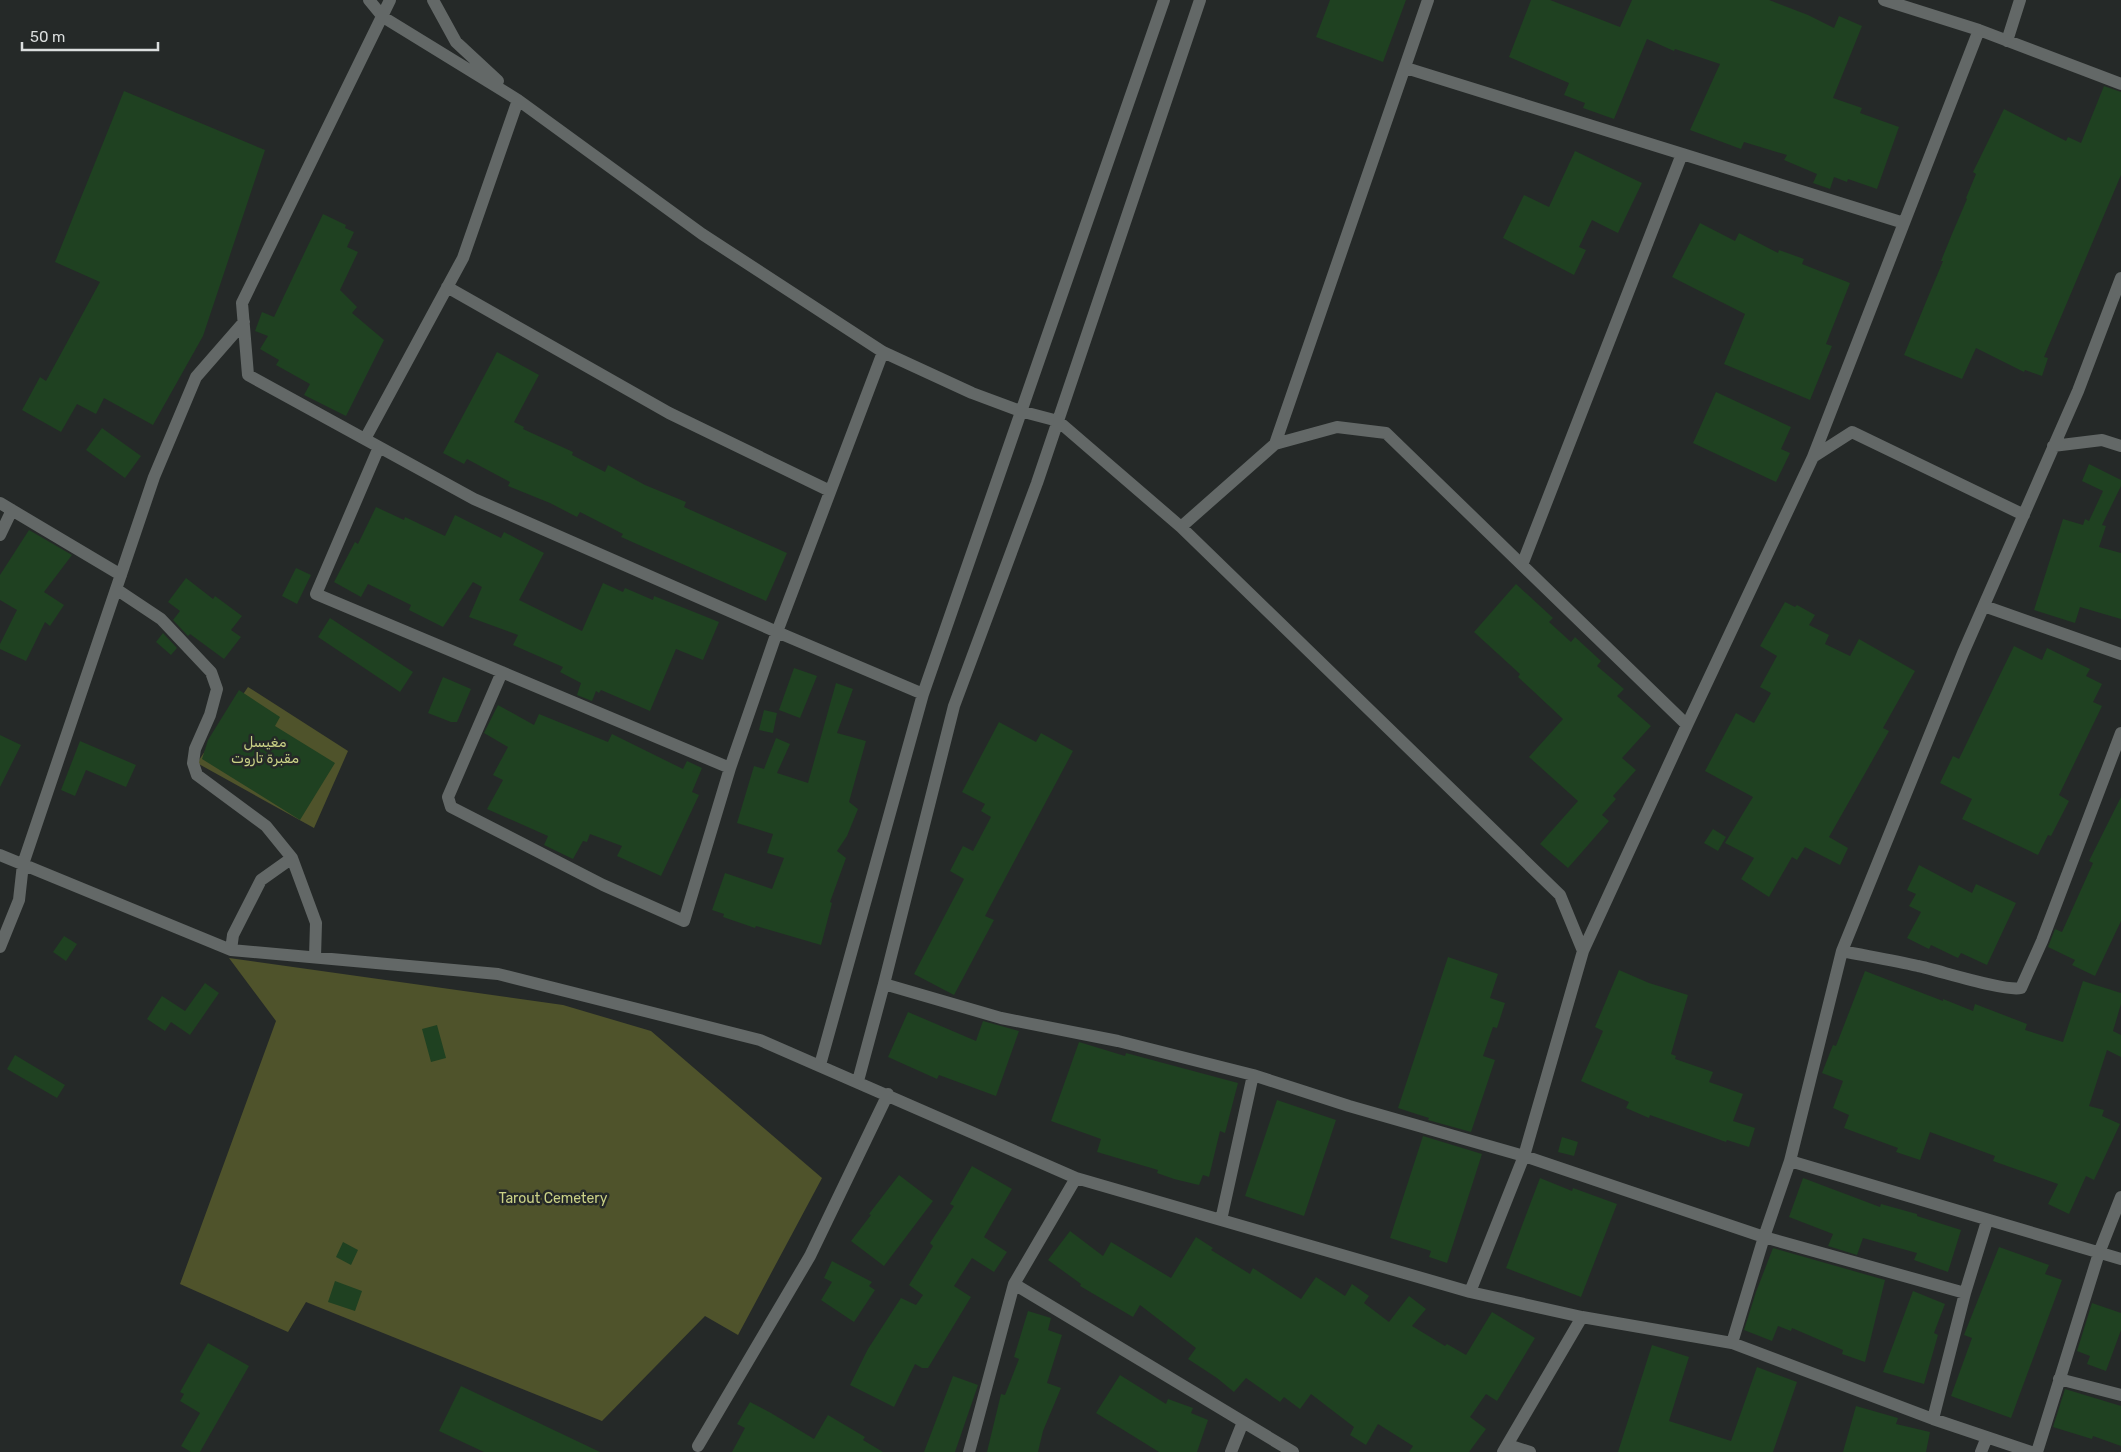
<svg xmlns="http://www.w3.org/2000/svg" width="2121" height="1452" font-family="Rubik,Vazirmatn,sans-serif">
  <rect width="100%" height="100%" fill="#252928"/>
  <!-- green -->
  <path fill="#4f532b" d="M 248,687 L 348,751 L 314,828 L 197,763 Z
    M 229,958 L 563,1005 L 651,1031 L 822,1178 L 738,1335 L 705,1316 L 602,1421 L 306,1302 L 288,1332 L 180,1284 L 276,1021 Z"/>
  <!-- building -->
  <path fill="#1f4121" d="M 1330,0 L 1406,0 L 1383,62 L 1316,37 Z
    M 1531,0 L 1550,0 L 1620,27 L 1632,0 L 1769,0 L 1808,15 L 1834,28 L 1839,16 L 1862,26 L 1833,98 L 1862,108 L 1860,113 L 1899,127 L 1877,189 L 1848,179 L 1847,182 L 1834,177 L 1830,189 L 1813,183 L 1817,174 L 1784,160 L 1787,155 L 1744,142 L 1741,149 L 1690,130 L 1720,64 L 1675,49 L 1674,51 L 1647,39 L 1614,119 L 1583,108 L 1585,103 L 1564,95 L 1569,83 L 1509,57 Z
    M 2104,86 L 2121,92 L 2121,175 L 2044,357 L 2048,358 L 2042,376 L 2025,370 L 2024,372 L 1976,348 L 1962,379 L 1904,355 L 1943,261 L 1941,261 L 1952,234 L 1967,199 L 1966,198 L 1976,174 L 1973,172 L 2004,109 L 2066,141 L 2068,137 L 2081,143 Z
    M 124,91 L 265,150 L 203,336 L 153,425 L 104,398 L 96,414 L 77,404 L 61,432 L 22,410 L 40,377 L 46,381 L 100,282 L 55,262 Z
    M 1575,151 L 1642,183 L 1618,233 L 1592,220 L 1579,247 L 1586,250 L 1574,275 L 1503,238 L 1524,195 L 1549,207 Z
    M 323,214 L 346,225 L 345,228 L 354,232 L 347,247 L 358,252 L 340,290 L 357,307 L 352,313 L 384,340 L 346,416 L 304,395 L 310,384 L 276,365 L 279,360 L 260,349 L 268,336 L 255,331 L 262,312 L 274,317 Z
    M 1700,223 L 1735,241 L 1739,233 L 1778,253 L 1779,250 L 1804,259 L 1802,264 L 1850,283 L 1826,344 L 1832,346 L 1810,400 L 1724,364 L 1745,314 L 1672,277 Z
    M 497,352 L 539,375 L 514,422 L 524,427 L 523,429 L 573,452 L 572,455 L 605,472 L 608,465 L 645,485 L 686,502 L 684,507 L 787,553 L 766,601 L 621,537 L 623,534 L 580,512 L 577,517 L 550,503 L 508,486 L 510,482 L 467,459 L 464,464 L 443,453 Z
    M 1716,392 L 1791,427 L 1781,449 L 1790,453 L 1776,482 L 1693,443 Z
    M 102,428 L 141,456 L 125,478 L 86,450 Z
    M 2089,464 L 2121,480 L 2121,486 L 2102,525 L 2106,526 L 2099,547 L 2121,553 L 2121,619 L 2080,607 L 2075,623 L 2034,610 L 2063,519 L 2083,525 L 2085,519 L 2089,521 L 2103,491 L 2082,481 Z
    M 376,507 L 404,520 L 405,517 L 445,536 L 455,515 L 501,538 L 504,532 L 544,553 L 519,600 L 582,631 L 603,583 L 623,592 L 625,588 L 653,600 L 654,596 L 719,622 L 703,660 L 676,649 L 650,711 L 601,690 L 599,693 L 596,691 L 592,701 L 577,695 L 581,683 L 560,672 L 563,667 L 513,645 L 518,635 L 469,617 L 482,587 L 473,582 L 443,627 L 409,610 L 411,605 L 368,584 L 361,597 L 334,582 L 355,542 L 358,544 Z
    M 29,530 L 72,555 L 44,592 L 64,605 L 50,626 L 45,622 L 26,661 L 0,649 L 0,644 L 17,610 L 0,600 L 0,575 Z
    M 296,568 L 311,575 L 297,604 L 282,596 Z
    M 186,578 L 213,599 L 215,596 L 242,616 L 231,630 L 241,637 L 224,659 L 190,634 L 188,636 L 173,620 L 180,611 L 168,602 Z
    M 1516,584 L 1553,618 L 1549,622 L 1571,642 L 1575,637 L 1601,661 L 1597,666 L 1624,689 L 1617,696 L 1651,726 L 1622,758 L 1636,770 L 1613,796 L 1616,799 L 1602,815 L 1609,821 L 1568,868 L 1540,844 L 1578,801 L 1529,757 L 1563,719 L 1518,677 L 1520,674 L 1474,632 Z
    M 1785,602 L 1795,607 L 1797,605 L 1815,615 L 1809,625 L 1829,635 L 1825,644 L 1850,656 L 1859,639 L 1915,671 L 1883,728 L 1889,731 L 1829,837 L 1848,848 L 1840,865 L 1805,847 L 1797,860 L 1792,857 L 1769,897 L 1741,879 L 1754,858 L 1725,843 L 1753,797 L 1705,771 L 1736,713 L 1754,723 L 1771,693 L 1760,687 L 1777,656 L 1760,646 Z
    M 330,618 L 413,672 L 400,692 L 318,637 Z
    M 163,633 L 177,648 L 171,655 L 156,642 Z
    M 2014,646 L 2042,660 L 2047,648 L 2090,669 L 2086,676 L 2102,684 L 2093,702 L 2102,706 L 2059,795 L 2069,801 L 2051,836 L 2048,835 L 2038,855 L 1962,819 L 1972,799 L 1940,783 L 1953,756 L 1959,759 Z
    M 794,668 L 817,676 L 800,718 L 779,710 Z
    M 443,677 L 471,689 L 457,722 L 451,722 L 428,713 Z
    M 836,683 L 853,689 L 837,733 L 866,741 L 849,802 L 858,809 L 847,836 L 837,851 L 846,858 L 830,902 L 832,903 L 821,945 L 756,926 L 755,928 L 723,917 L 724,914 L 712,910 L 725,873 L 772,889 L 784,858 L 767,853 L 773,834 L 737,823 L 754,766 L 764,769 L 776,738 L 790,744 L 777,773 L 808,783 Z
    M 239,690 L 280,717 L 275,726 L 335,763 L 300,820 L 202,759 L 208,740 Z
    M 498,705 L 534,725 L 539,714 L 608,742 L 612,734 L 683,769 L 687,761 L 702,768 L 692,792 L 699,795 L 661,876 L 617,856 L 622,846 L 590,834 L 587,842 L 583,841 L 573,859 L 544,845 L 548,836 L 487,809 L 503,780 L 493,775 L 508,747 L 484,733 Z
    M 764,710 L 777,713 L 773,733 L 759,730 Z
    M 999,722 L 1036,742 L 1041,733 L 1073,751 L 985,916 L 994,920 L 954,995 L 914,974 L 964,879 L 950,871 L 963,846 L 973,851 L 991,817 L 981,811 L 985,804 L 962,792 Z
    M 0,735 L 21,745 L 0,787 Z
    M 80,741 L 136,765 L 126,787 L 86,770 L 75,796 L 61,790 Z
    M 2121,797 L 2121,921 L 2095,976 L 2072,965 L 2075,960 L 2048,947 L 2055,929 L 2062,932 L 2093,863 L 2089,861 Z
    M 1713,829 L 1726,837 L 1718,851 L 1704,843 Z
    M 1919,865 L 1972,893 L 1976,884 L 2016,903 L 1987,965 L 1961,953 L 1958,958 L 1931,945 L 1929,949 L 1907,938 L 1921,912 L 1909,906 L 1916,894 L 1907,890 Z
    M 64,936 L 77,944 L 66,961 L 53,952 Z
    M 1448,957 L 1498,974 L 1490,998 L 1505,1003 L 1497,1028 L 1493,1027 L 1483,1056 L 1495,1060 L 1471,1132 L 1428,1120 L 1429,1118 L 1398,1108 Z
    M 1619,970 L 1649,983 L 1688,995 L 1671,1054 L 1676,1056 L 1675,1059 L 1713,1072 L 1709,1082 L 1743,1094 L 1733,1121 L 1755,1128 L 1749,1147 L 1727,1140 L 1726,1142 L 1650,1115 L 1649,1118 L 1626,1108 L 1629,1102 L 1581,1081 L 1603,1031 L 1595,1027 Z
    M 1865,971 L 1943,1001 L 1943,999 L 1973,1011 L 1975,1004 L 2027,1024 L 2025,1030 L 2063,1042 L 2083,981 L 2121,993 L 2121,1004 L 2113,1031 L 2121,1035 L 2121,1057 L 2107,1050 L 2089,1106 L 2104,1110 L 2102,1116 L 2120,1124 L 2094,1180 L 2086,1176 L 2069,1214 L 2048,1204 L 2058,1184 L 1993,1161 L 1995,1156 L 1930,1132 L 1920,1160 L 1896,1152 L 1898,1148 L 1844,1128 L 1849,1115 L 1833,1108 L 1843,1081 L 1822,1073 L 1833,1045 L 1836,1046 Z
    M 205,983 L 219,993 L 190,1035 L 171,1022 L 165,1031 L 147,1019 L 162,996 L 185,1011 Z
    M 908,1012 L 976,1041 L 983,1021 L 1019,1031 L 996,1096 L 939,1075 L 937,1079 L 888,1057 Z
    M 437,1025 L 446,1058 L 431,1062 L 422,1029 Z
    M 1079,1042 L 1125,1056 L 1126,1053 L 1238,1083 L 1225,1133 L 1220,1131 L 1209,1177 L 1203,1175 L 1199,1185 L 1174,1179 L 1157,1173 L 1158,1170 L 1097,1152 L 1101,1139 L 1051,1121 Z
    M 15,1055 L 65,1085 L 57,1098 L 7,1069 Z
    M 1277,1100 L 1336,1120 L 1304,1216 L 1245,1196 Z
    M 1423,1136 L 1482,1154 L 1447,1263 L 1429,1257 L 1431,1251 L 1390,1238 Z
    M 1562,1137 L 1578,1142 L 1574,1156 L 1558,1152 Z
    M 972,1166 L 1012,1189 L 984,1237 L 1007,1252 L 994,1272 L 972,1258 L 954,1286 L 971,1297 L 928,1368 L 922,1368 L 915,1364 L 894,1407 L 850,1385 L 868,1349 L 901,1298 L 916,1305 L 923,1295 L 909,1285 L 933,1246 L 930,1243 L 954,1206 L 950,1204 Z
    M 899,1175 L 933,1201 L 884,1266 L 851,1241 L 871,1215 L 869,1214 Z
    M 1540,1178 L 1572,1191 L 1573,1188 L 1617,1204 L 1581,1297 L 1506,1268 Z
    M 1803,1178 L 1880,1207 L 1881,1204 L 1917,1214 L 1917,1216 L 1961,1230 L 1948,1272 L 1914,1260 L 1917,1253 L 1863,1238 L 1857,1255 L 1828,1246 L 1833,1234 L 1789,1217 Z
    M 1070,1231 L 1103,1256 L 1111,1242 L 1171,1278 L 1196,1237 L 1213,1248 L 1211,1250 L 1250,1274 L 1253,1268 L 1301,1299 L 1316,1277 L 1345,1296 L 1352,1284 L 1369,1296 L 1364,1303 L 1389,1322 L 1409,1296 L 1426,1309 L 1412,1326 L 1445,1346 L 1447,1344 L 1466,1355 L 1492,1312 L 1535,1338 L 1497,1401 L 1486,1394 L 1470,1417 L 1486,1429 L 1469,1452 L 1409,1452 L 1413,1446 L 1378,1424 L 1366,1445 L 1350,1435 L 1354,1427 L 1311,1394 L 1300,1409 L 1284,1397 L 1280,1402 L 1246,1378 L 1234,1392 L 1217,1378 L 1188,1359 L 1196,1348 L 1140,1305 L 1133,1317 L 1080,1286 L 1081,1284 L 1048,1260 Z
    M 343,1242 L 358,1250 L 351,1265 L 336,1257 Z
    M 1999,1247 L 2049,1265 L 2045,1274 L 2062,1280 L 2011,1418 L 1951,1396 L 1972,1338 L 1964,1335 Z
    M 1773,1248 L 1885,1280 L 1865,1362 L 1842,1354 L 1843,1350 L 1792,1328 L 1791,1331 L 1778,1326 L 1772,1341 L 1744,1330 L 1756,1292 Z
    M 832,1261 L 872,1282 L 869,1286 L 875,1290 L 854,1322 L 821,1300 L 832,1282 L 824,1278 Z
    M 335,1281 L 362,1291 L 355,1311 L 328,1302 Z
    M 1913,1291 L 1945,1304 L 1934,1333 L 1938,1335 L 1924,1384 L 1883,1372 Z
    M 2092,1303 L 2121,1313 L 2121,1330 L 2106,1371 L 2087,1364 L 2090,1356 L 2077,1351 Z
    M 1028,1311 L 1051,1318 L 1048,1330 L 1062,1335 L 1047,1383 L 1061,1388 L 1043,1431 L 1038,1452 L 987,1452 L 1001,1394 L 1005,1395 L 1019,1359 L 1014,1357 Z
    M 208,1343 L 249,1366 L 200,1452 L 191,1452 L 181,1446 L 200,1413 L 180,1401 L 184,1394 L 180,1392 Z
    M 1652,1345 L 1689,1357 L 1669,1421 L 1731,1441 L 1757,1367 L 1797,1382 L 1773,1452 L 1618,1452 Z
    M 1120,1375 L 1166,1404 L 1168,1399 L 1193,1408 L 1191,1413 L 1208,1420 L 1197,1452 L 1159,1452 L 1096,1413 Z
    M 953,1376 L 978,1385 L 955,1452 L 924,1452 Z
    M 461,1386 L 600,1452 L 484,1452 L 439,1431 Z
    M 2065,1389 L 2121,1406 L 2121,1446 L 2093,1436 L 2092,1439 L 2053,1427 Z
    M 750,1402 L 771,1413 L 814,1439 L 828,1415 L 865,1437 L 863,1440 L 883,1452 L 732,1452 L 745,1428 L 737,1424 Z
    M 1856,1406 L 1898,1418 L 1896,1424 L 1930,1432 L 1926,1452 L 1843,1452 Z"/>
  <g fill="none" stroke-linecap="round" stroke-linejoin="round">
    <!-- street -->
    <path stroke="#636867" stroke-width="12" d="M 369,0 L 383,17 L 518,100 L 702,234 L 883,352 L 972,393 L 1020,411 L 1058,421 L 1181,527 L 1560,895 L 1583,951 L 1524,1156 L 1470,1292
      M 390,0 L 242,303 L 248,375 L 474,499 L 777,632 L 730,768 L 684,921 L 603,885 L 451,807 L 448,797 L 502,672
      M 433,0 L 456,42 L 498,81
      M 1884,0 L 1979,30 L 2121,84
      M 2007,41 L 2020,0
      M 1406,68 L 1904,223
      M 447,287 L 669,413 L 830,491
      M 883,352 L 777,632 L 923,694
      M 365,439 L 463,258 L 518,100
      M 1275,444 L 1428,0
      M 2053,446 L 2102,440 L 2121,446
      M 379,447 L 316,594 L 730,768
      M 1813,457 L 1979,30
      M 0,503 L 121,575
      M 1181,527 L 1275,444 L 1337,427 L 1386,433 L 1687,725 L 1583,951
      M 0,535 L 12,510
      M 1522,565 L 1682,154
      M 116,589 L 161,619 L 211,672 L 217,689 L 210,715 L 195,749 L 193,763 L 197,775 L 266,826 L 292,858 L 316,923 L 315,957
      M 1984,606 L 2121,654
      M 1687,725 L 1813,457 L 1852,432 L 2024,515
      M 0,855 L 231,950 L 498,974 L 760,1040 L 1076,1178 L 1470,1292 L 1582,1317 L 1732,1343 L 1764,1237 L 1790,1161 L 2121,1259
      M 0,947 L 19,900 L 23,864 L 154,477 L 196,377 L 244,322
      M 231,950 L 233,935 L 261,880 L 292,858
      M 1842,951 C 1867,956 1893,960 1918,966 C 1938,970 2005,992 2021,988 L 2042,941 L 2121,733
      M 884,984 L 1001,1018 L 1118,1041 L 1253,1075 L 1349,1106 L 1524,1156 L 1764,1237 L 1965,1293
      M 820,1065 L 923,694 L 1164,0
      M 858,1081 L 884,984 L 954,706 L 1037,483 L 1200,0
      M 1790,1161 L 1842,951 L 1963,653 L 2078,391 L 2121,278
      M 1221,1220 L 1253,1075
      M 1014,1284 L 1293,1452
      M 1732,1343 L 1933,1419 L 2031,1452
      M 2059,1379 L 2121,1395
      M 1933,1419 L 1965,1293 L 1987,1221
      M 1508,1445 L 1530,1452
      M 698,1446 L 810,1256 L 888,1094
      M 969,1452 L 1014,1284 L 1076,1178
      M 1231,1452 L 1243,1422
      M 1503,1452 L 1582,1317
      M 1981,1452 L 1987,1437
      M 2037,1452 L 2099,1253 L 2121,1197"/>
  </g>
  <g text-anchor="middle" stroke-width="5" stroke-linejoin="round" paint-order="stroke">
    <!-- park labels -->
    <g font-size="14" fill="#cad186" stroke="#252928">
      <text x="265" y="747">مغيسل<tspan x="265" dy="16">مقبرة تاروت</tspan></text>
      <text x="553" y="1203">Tarout Cemetery</text>
    </g>
  </g>
  <!-- scale -->
  <path d="M22 42v8h136v-8" fill="none" stroke="#dbdede" stroke-width="2.5"/>
  <text x="30" y="42" font-size="15" fill="#dbdede" stroke="#252928" stroke-width="4" paint-order="stroke">50 m</text>
</svg>
